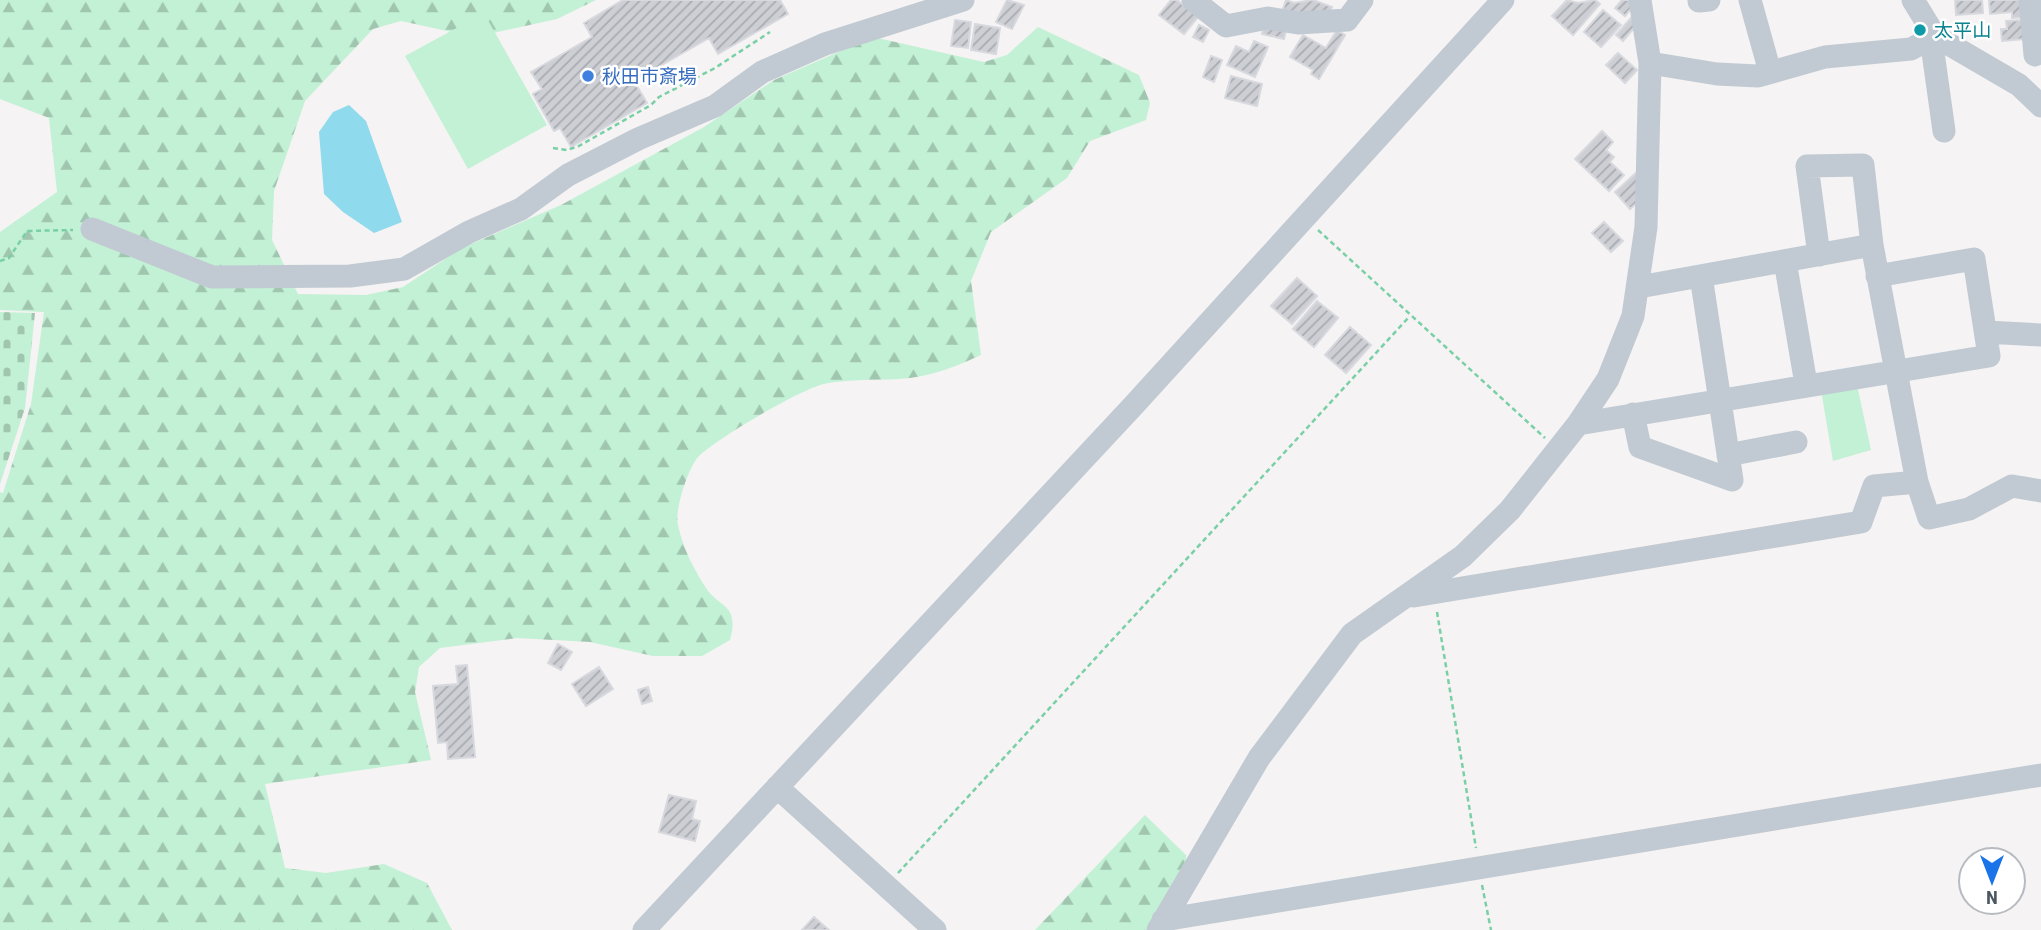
<svg xmlns="http://www.w3.org/2000/svg" width="2041" height="930" font-family="'Roboto Condensed','Noto Sans JP',sans-serif">
  <defs>
    <pattern id="forest-firs" width="22" height="20" patternUnits="userSpaceOnUse" patternTransform="scale(1.75)"><rect width="22" height="20" fill="#c3f1d5"/><path d="M5 1l3.5 6h-7zM16 11l3.5 6h-7z" fill="#a0c6b0"/></pattern>
    <pattern id="cemetery-stones" width="16" height="16" patternUnits="userSpaceOnUse" patternTransform="scale(1.75)"><rect width="16" height="16" fill="#c3f1d5"/><path d="M2 7V4a2 2 0 0 1 4 0v3zM10 15v-3a2 2 0 0 1 4 0v3z" fill="#a0c6b0"/></pattern>
    <pattern id="building-hatch" width="6" height="6" patternUnits="userSpaceOnUse" patternTransform="scale(1.75)"><rect width="6" height="6" fill="#cdcfd5"/><path d="M-1 1l2-2M0 6l6-6M5 7l2-2" fill="none" stroke="#a8abb0"/></pattern>
  </defs>
  <rect width="100%" height="100%" fill="#f5f3f3"/>
  <!-- forest -->
  <path fill="url(#forest-firs)" d="M 0,0 L 596,0 L 557,19 L 475,37 L 401,21 L 373,29 L 305,101 L 274,191 L 272,240 L 298,294 L 366,295 L 403,287 L 462,248 L 561,205 L 704,127 L 774,80 L 873,37 L 984,62 L 1007,55 L 1038,27 L 1139,75 L 1150,103 L 1146,120 L 1090,141 L 1067,178 L 991,232 L 971,281 L 981,355 C 959,365 935,375 910,378 C 883,381 845,378 820,385 C 793,394 721,436 700,455 C 689,464 674,511 678,525 C 683,548 693,568 706,588 C 719,608 740,604 730,640 L 702,656 L 653,656 L 590,642 L 517,638 L 440,648 L 419,667 L 415,692 L 431,760 L 265,784 L 285,868 L 326,873 L 384,864 L 427,883 L 452,930 L 0,930 L 0,492 L 3,493 L 31,404 L 44,312 L 0,310 L 0,232 L 57,192 L 49,118 L 0,99 Z
    M 1145,815 L 1186,855 L 1186,863 L 1151,930 L 1035,930 Z"/>
  <!-- cemetery -->
  <path fill="url(#cemetery-stones)" d="M 0,312 L 35,313 L 25,408 L 0,484 Z"/>
  <!-- green -->
  <path fill="#c3f1d5" d="M 484,13 L 547,125 L 468,169 L 405,56 Z
    M 1857,385 L 1871,450 L 1833,461 L 1821,390 Z"/>
  <!-- water -->
  <path fill="#90daee" d="M 349,105 L 366,121 L 402,222 L 374,233 L 343,212 L 324,194 L 319,132 L 333,112 Z"/>
  <!-- building -->
  <path fill="url(#building-hatch)" stroke="#d7d9de" stroke-width="2" d="M 623,0 L 780,0 L 788,14 L 718,54 L 709,38 L 634,81 L 647,103 L 571,147 L 560,128 L 554,131 L 533,94 L 542,89 L 531,72 L 592,37 L 584,23 Z
    M 1007,0 L 1024,5 L 1012,29 L 996,22 Z
    M 1171,0 L 1177,0 L 1198,17 L 1184,34 L 1159,15 Z
    M 1286,0 L 1294,3 L 1313,0 L 1332,7 L 1327,19 L 1282,12 Z
    M 1567,0 L 1578,3 L 1595,0 L 1600,4 L 1573,35 L 1552,16 Z
    M 1622,0 L 1630,0 L 1635,4 L 1625,16 L 1615,8 Z
    M 1955,0 L 1982,0 L 1983,13 L 1956,15 Z
    M 1989,0 L 2023,0 L 2024,17 L 2012,18 L 2012,12 L 1990,14 Z
    M 1603,10 L 1621,25 L 1601,47 L 1584,32 Z
    M 1631,18 L 1637,23 L 1637,33 L 1633,29 L 1623,41 L 1616,35 Z
    M 955,20 L 971,22 L 968,48 L 951,46 Z
    M 2024,20 L 2025,39 L 2002,41 L 2001,29 L 2007,29 L 2006,21 Z
    M 1265,21 L 1287,27 L 1284,39 L 1262,34 Z
    M 975,24 L 1000,28 L 996,54 L 971,50 Z
    M 1199,25 L 1209,30 L 1203,42 L 1193,37 Z
    M 1337,30 L 1345,35 L 1319,79 L 1311,74 L 1313,70 L 1290,57 L 1303,35 L 1326,48 Z
    M 1254,41 L 1268,47 L 1255,77 L 1227,65 L 1236,46 L 1249,52 Z
    M 1618,53 L 1637,70 L 1625,83 L 1606,65 Z
    M 1211,56 L 1222,60 L 1214,82 L 1203,77 Z
    M 1231,76 L 1262,84 L 1257,106 L 1225,98 Z
    M 1602,131 L 1613,142 L 1606,150 L 1614,157 L 1610,162 L 1624,175 L 1609,191 L 1575,159 Z
    M 1636,173 L 1639,176 L 1638,202 L 1630,209 L 1615,192 Z
    M 1604,222 L 1623,241 L 1611,252 L 1592,233 Z
    M 1297,278 L 1317,296 L 1292,324 L 1271,306 Z
    M 1317,301 L 1338,318 L 1314,347 L 1293,329 Z
    M 1350,327 L 1371,345 L 1346,373 L 1325,355 Z
    M 558,644 L 572,652 L 561,670 L 548,663 Z
    M 467,665 L 475,757 L 448,759 L 447,742 L 438,743 L 433,686 L 458,684 L 456,666 Z
    M 599,667 L 613,689 L 586,706 L 572,684 Z
    M 648,687 L 652,701 L 642,704 L 638,690 Z
    M 669,795 L 696,801 L 692,819 L 700,821 L 695,841 L 659,832 Z
    M 814,917 L 829,930 L 802,930 Z"/>
  <g fill="none" stroke-linecap="round" stroke-linejoin="round">
    <!-- path -->
    <path stroke="#7ad0a6" stroke-width="2.5" stroke-dasharray="5 3.5" stroke-linecap="butt" d="M 553,148 L 567,150 L 579,146 L 651,105 L 659,97 L 715,68 L 770,32
      M 1318,230 L 1545,438
      M 0,261 L 9,258 L 27,231 L 73,230
      M 1437,612 L 1476,848
      M 898,873 L 1409,317
      M 1482,885 L 1491,930"/>
    <!-- minor -->
    <path stroke="#c1cad2" stroke-width="23" d="M 1193,0 L 1226,26 L 1268,18 L 1298,23 L 1347,20 L 1362,0
      M 1750,0 L 1770,72
      M 1913,0 L 1935,36 L 2019,85 L 2041,106
      M 2030,0 L 2035,55
      M 1699,1 L 1709,0
      M 1931,38 L 1944,131
      M 1650,63 L 1717,74 L 1758,76 L 1825,57 L 1911,49 L 1935,36
      M 92,229 L 212,277 L 350,276 L 404,269 L 469,232 L 521,209 L 568,175 L 638,139 L 715,106 L 762,72 L 825,44 L 963,0
      M 1819,255 L 1807,166 L 1863,165 L 1872,245
      M 1785,261 L 1806,384
      M 1639,287 L 1872,245 L 1917,482 L 1929,518 L 1969,509 L 2012,486 L 2041,491
      M 1986,332 L 2041,335
      M 1633,414 L 1640,447 L 1732,480 L 1701,276
      M 1578,424 L 1989,356 L 1974,259 L 1877,276
      M 1728,455 L 1796,442
      M 1414,596 L 1861,522 L 1874,486 L 1917,482
      M 777,787 L 935,930
      M 1163,920 L 2041,775
      M 644,930 L 1133,406 L 1503,0
      M 1158,930 L 1259,758 L 1352,634 L 1463,556 L 1510,510 L 1578,424 L 1608,379 L 1633,316 L 1646,227 L 1650,63 L 1640,0"/>
  </g>
  <!-- markers -->
  <circle fill="#0f9aa8" stroke="#fff" stroke-width="2.5" cx="1920" cy="30" r="7"/>
  <circle fill="#3f7fe0" stroke="#fff" stroke-width="2.5" cx="588" cy="76" r="7"/>
  <g text-anchor="middle" stroke-width="5" stroke-linejoin="round" paint-order="stroke">
    <!-- culture labels -->
    <g font-size="19" fill="#0d838f" stroke="#fff" text-anchor="start">
      <text x="1934" y="37">太平山</text>
    </g>
    <!-- shop labels -->
    <g font-size="19" fill="#366cbe" stroke="#fff" text-anchor="start">
      <text x="602" y="83">秋田市斎場</text>
    </g>
  </g>
  <!-- north arrow -->
  <g transform="translate(1992 881) rotate(180)"><circle r="33" fill="#ffffff" stroke="#b7bbc0" stroke-width="2"/>
  <path d="M0-5L12 26L0 18L-12 26Z" fill="#1a73e8"/>
  <text y="-10" font-size="19" font-weight="bold" text-anchor="middle" fill="#4a5661">N</text>
  </g>
</svg>
